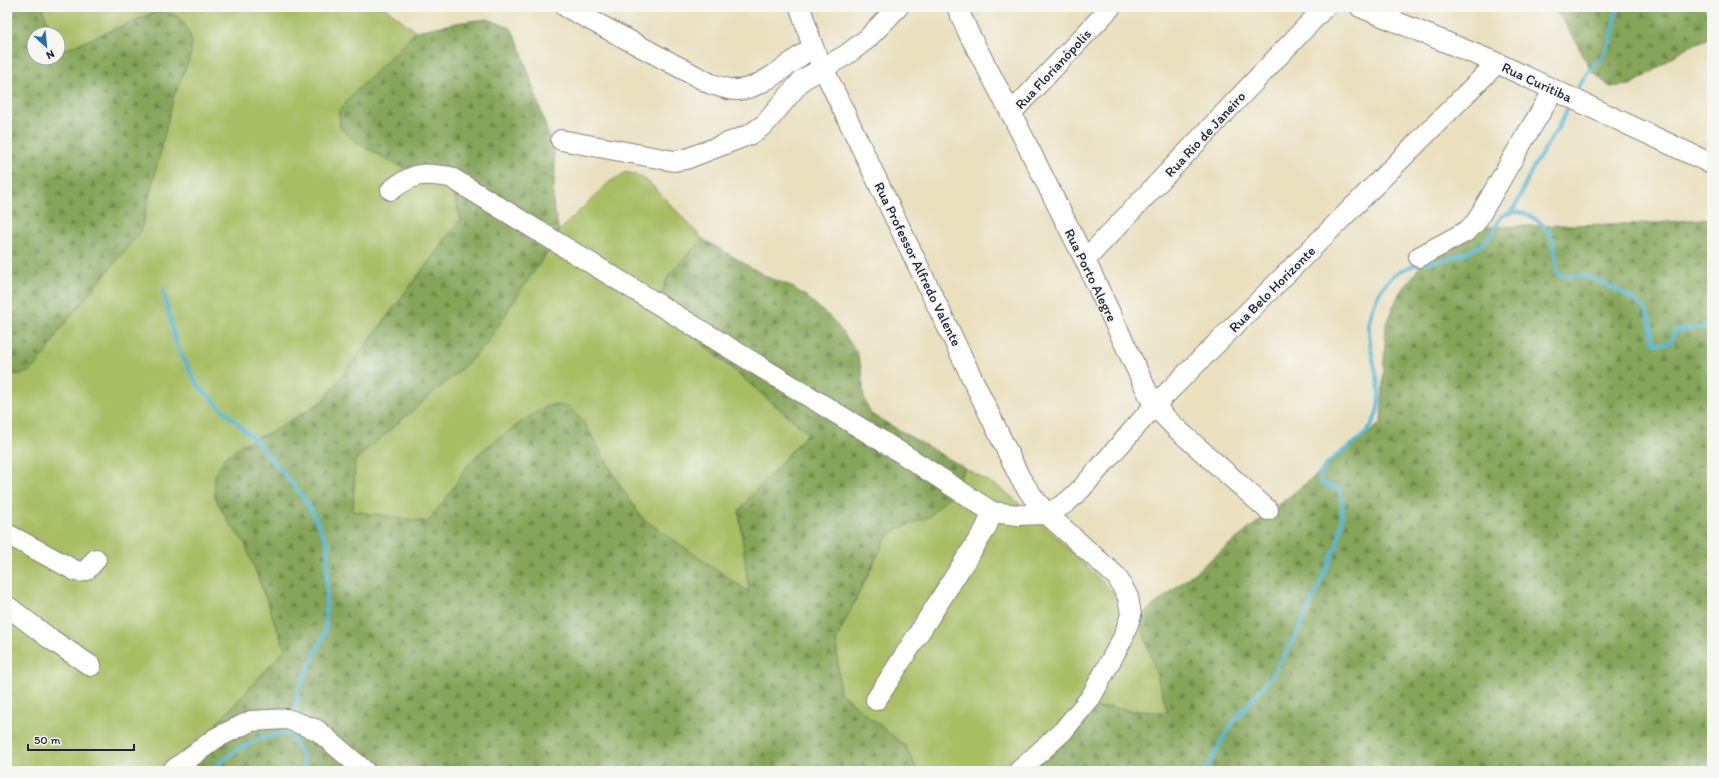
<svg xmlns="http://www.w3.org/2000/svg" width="1719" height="778" font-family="Itim,sans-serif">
  <defs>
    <pattern id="forest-firs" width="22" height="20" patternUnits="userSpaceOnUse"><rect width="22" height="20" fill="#85a559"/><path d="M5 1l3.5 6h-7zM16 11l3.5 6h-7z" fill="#6c864b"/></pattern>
  </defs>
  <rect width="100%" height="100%" fill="#f6f6f2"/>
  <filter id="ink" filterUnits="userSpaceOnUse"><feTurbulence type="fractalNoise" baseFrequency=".025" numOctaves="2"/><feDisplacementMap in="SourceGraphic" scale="8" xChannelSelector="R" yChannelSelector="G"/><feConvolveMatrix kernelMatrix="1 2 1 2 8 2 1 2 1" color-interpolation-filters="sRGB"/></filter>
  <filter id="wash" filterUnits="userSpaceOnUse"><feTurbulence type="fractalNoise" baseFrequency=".012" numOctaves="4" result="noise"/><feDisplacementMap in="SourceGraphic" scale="16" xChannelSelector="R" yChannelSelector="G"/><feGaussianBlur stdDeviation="0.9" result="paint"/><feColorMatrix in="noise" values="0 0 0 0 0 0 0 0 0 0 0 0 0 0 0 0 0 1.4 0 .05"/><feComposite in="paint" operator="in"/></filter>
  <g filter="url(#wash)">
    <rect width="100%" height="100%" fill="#eae0be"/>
    <!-- green -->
    <path fill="#a7be63" stroke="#64704f" d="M 42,7 L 384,7 L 416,31 L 352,95 L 339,111 L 340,127 L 355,142 L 394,163 L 452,188 L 461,219 L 324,400 L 276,430 L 243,444 L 229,523 L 245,543 L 285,649 L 174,771 L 7,771 L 7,375 L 24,374 L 48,350 L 58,332 L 174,96 L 190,57 L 185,24 L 175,15 L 159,11 L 59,52 L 58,34 L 52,34 Z
      M 626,172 L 641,176 L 652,185 L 703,239 L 668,276 L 672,320 L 704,345 L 808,433 L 751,496 L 739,511 L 749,593 L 642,518 L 621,487 L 583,421 L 567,406 L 550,405 L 530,416 L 480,452 L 465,468 L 455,486 L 428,522 L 353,511 L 355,460 L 459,371 L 485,346 L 531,275 L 549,250 L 559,231 L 608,183 Z
      M 965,468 L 1003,490 L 1038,519 L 1139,617 L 1168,712 L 1131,711 L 1111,707 L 1088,709 L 1040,760 L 1041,771 L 918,771 L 905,746 L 840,693 L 836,640 L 884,542 L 897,529 L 929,517 L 947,499 Z"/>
    <!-- forest -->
    <path fill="url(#forest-firs)" stroke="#54644a" d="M 7,7 L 42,7 L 52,34 L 34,34 L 34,58 L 58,58 L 58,50 L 59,52 L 159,11 L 175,15 L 185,24 L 192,41 L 190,57 L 174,96 L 141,231 L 58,332 C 51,344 38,370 23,374 C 18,375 12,374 7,375 Z
      M 1550,7 L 1705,7 L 1711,31 L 1707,39 L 1684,49 L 1652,72 L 1631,85 L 1610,87 L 1591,71 L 1575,40 L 1561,18 Z
      M 488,19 L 511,28 L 520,47 L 554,151 L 555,167 L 553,203 L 559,231 L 549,250 L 531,275 L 485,346 L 459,371 L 355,460 L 353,511 L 428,522 L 455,486 L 465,468 L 480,452 L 530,416 L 550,405 L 568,406 L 583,421 L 621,487 L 642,518 L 749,592 L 739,511 L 751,496 L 808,433 L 704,345 L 672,320 L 661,295 L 668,276 L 703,239 L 769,278 L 789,285 L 807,297 L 834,321 L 857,352 L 862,371 L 864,398 L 871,414 L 965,468 L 947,499 L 929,517 L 897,529 L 884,542 L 836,640 L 840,693 L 905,746 L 918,771 L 174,771 L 285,649 L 245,543 L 229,523 L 215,497 L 214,477 L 224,458 L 243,444 L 276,430 L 324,400 L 461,219 L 452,188 L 394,163 L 355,142 L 340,127 L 339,111 L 352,95 L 416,31 L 462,22 Z
      M 1712,218 L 1712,771 L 1041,771 L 1040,760 L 1088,709 L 1111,707 L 1131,711 L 1168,712 L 1139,617 L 1381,423 L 1386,323 L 1398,296 L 1424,261 L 1482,227 L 1656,223 Z"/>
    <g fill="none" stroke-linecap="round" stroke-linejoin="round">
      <!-- stream -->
      <path stroke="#59b8d7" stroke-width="4" d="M 1574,93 L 1587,74 L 1600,60 L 1611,41 L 1617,7
        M 1509,214 C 1521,202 1524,183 1533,168 C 1545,147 1562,126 1569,103
        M 1426,263 C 1443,260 1461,257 1476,248 C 1483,244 1489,239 1493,232 C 1497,227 1497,220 1502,216 C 1522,205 1544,221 1552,239 C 1558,252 1554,263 1558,275 C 1567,279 1578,274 1588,277 C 1601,281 1640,301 1646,311 C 1652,322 1650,333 1655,344 L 1667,344 L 1671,341 L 1674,331 L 1705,327 L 1712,323
        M 163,289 L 176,344 L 198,386 L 260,445 L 306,501 L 328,544 L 325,633 L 300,686 L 294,715
        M 291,725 L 289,733 L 303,757 L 304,771
        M 209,771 L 237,750 L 262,738 L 289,733
        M 1205,771 L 1230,727 L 1271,677 L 1298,632 L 1338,543 L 1342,519 L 1342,499 L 1340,492 L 1335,487 L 1322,484 L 1319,476 C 1331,450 1365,446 1375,418 C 1387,388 1368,358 1369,328 C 1369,316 1373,307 1378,296 C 1387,277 1400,269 1419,264"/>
    </g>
  </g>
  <g filter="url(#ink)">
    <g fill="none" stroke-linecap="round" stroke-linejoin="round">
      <defs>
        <path id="minor" d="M 566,7 L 711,84 C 722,87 732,92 744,89 C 765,85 795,59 813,47
          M 800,7 L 813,47 L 1020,478 L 1033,497 L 1047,514 L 1117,577 L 1128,597 L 1131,615 L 1123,638 L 1091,697 L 1063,731 L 1019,771
          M 957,7 L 969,34 L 1011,113 L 1085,260 L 1154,406 L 1177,429 L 1268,510
          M 1360,7 L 1497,63 L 1712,164
          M 1011,113 L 1111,7
          M 561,140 L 674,161 L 686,159 L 751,134 L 765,124 L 802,80 L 846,55 L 867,39 L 898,7
          M 391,190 C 416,172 420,173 450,177 L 903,454 L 992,512
          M 1419,257 L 1467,231 L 1476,222 L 1524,139 L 1554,90
          M 1085,260 L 1325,7
          M 1047,514 L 1066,503 L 1081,489 L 1154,406 L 1497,63
          M 7,534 L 76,571 C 86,574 90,566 96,559
          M 7,606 L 49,638 L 91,666
          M 876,700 L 986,528 L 992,512 L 1018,515 L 1047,514
          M 172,771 L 216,738 L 251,721 L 287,719 L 317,730 L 365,771"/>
      </defs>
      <!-- minor casing -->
      <use href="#minor" stroke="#86817c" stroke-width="22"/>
      <!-- minor -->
      <use href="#minor" stroke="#fff" stroke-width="20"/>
    </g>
  </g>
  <g text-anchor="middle" stroke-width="3" stroke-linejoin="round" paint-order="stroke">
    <!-- street labels -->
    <g font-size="14" fill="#22223b" stroke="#f6f6f2">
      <text transform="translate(1053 69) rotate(-47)" y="5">Rua Florianópolis</text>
      <text transform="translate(1537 82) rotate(25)" y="5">Rua Curitiba</text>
      <text transform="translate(1205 134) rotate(-47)" y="5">Rua Rio de Janeiro</text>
      <text transform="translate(918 264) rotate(64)" y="5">Rua Professor Alfredo Valente</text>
      <text transform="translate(1091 275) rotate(64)" y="5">Rua Porto Alegre</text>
      <text transform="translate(1272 289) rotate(-45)" y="5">Rua Belo Horizonte</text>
    </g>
  </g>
  <!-- margin -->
  <rect width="1719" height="778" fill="none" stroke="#f6f6f2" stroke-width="24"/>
  <!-- north arrow -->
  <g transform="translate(46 46) rotate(153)"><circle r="19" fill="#f6f6f2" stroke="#a1a1a9"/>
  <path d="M0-3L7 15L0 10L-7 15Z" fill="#1f6fb2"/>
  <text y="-6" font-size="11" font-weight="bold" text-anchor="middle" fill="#22223b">N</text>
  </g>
  <!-- scale -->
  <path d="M28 744v6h106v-6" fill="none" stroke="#22223b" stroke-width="2"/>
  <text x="34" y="744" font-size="12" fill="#22223b" stroke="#f6f6f2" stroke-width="3" paint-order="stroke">50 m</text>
</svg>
